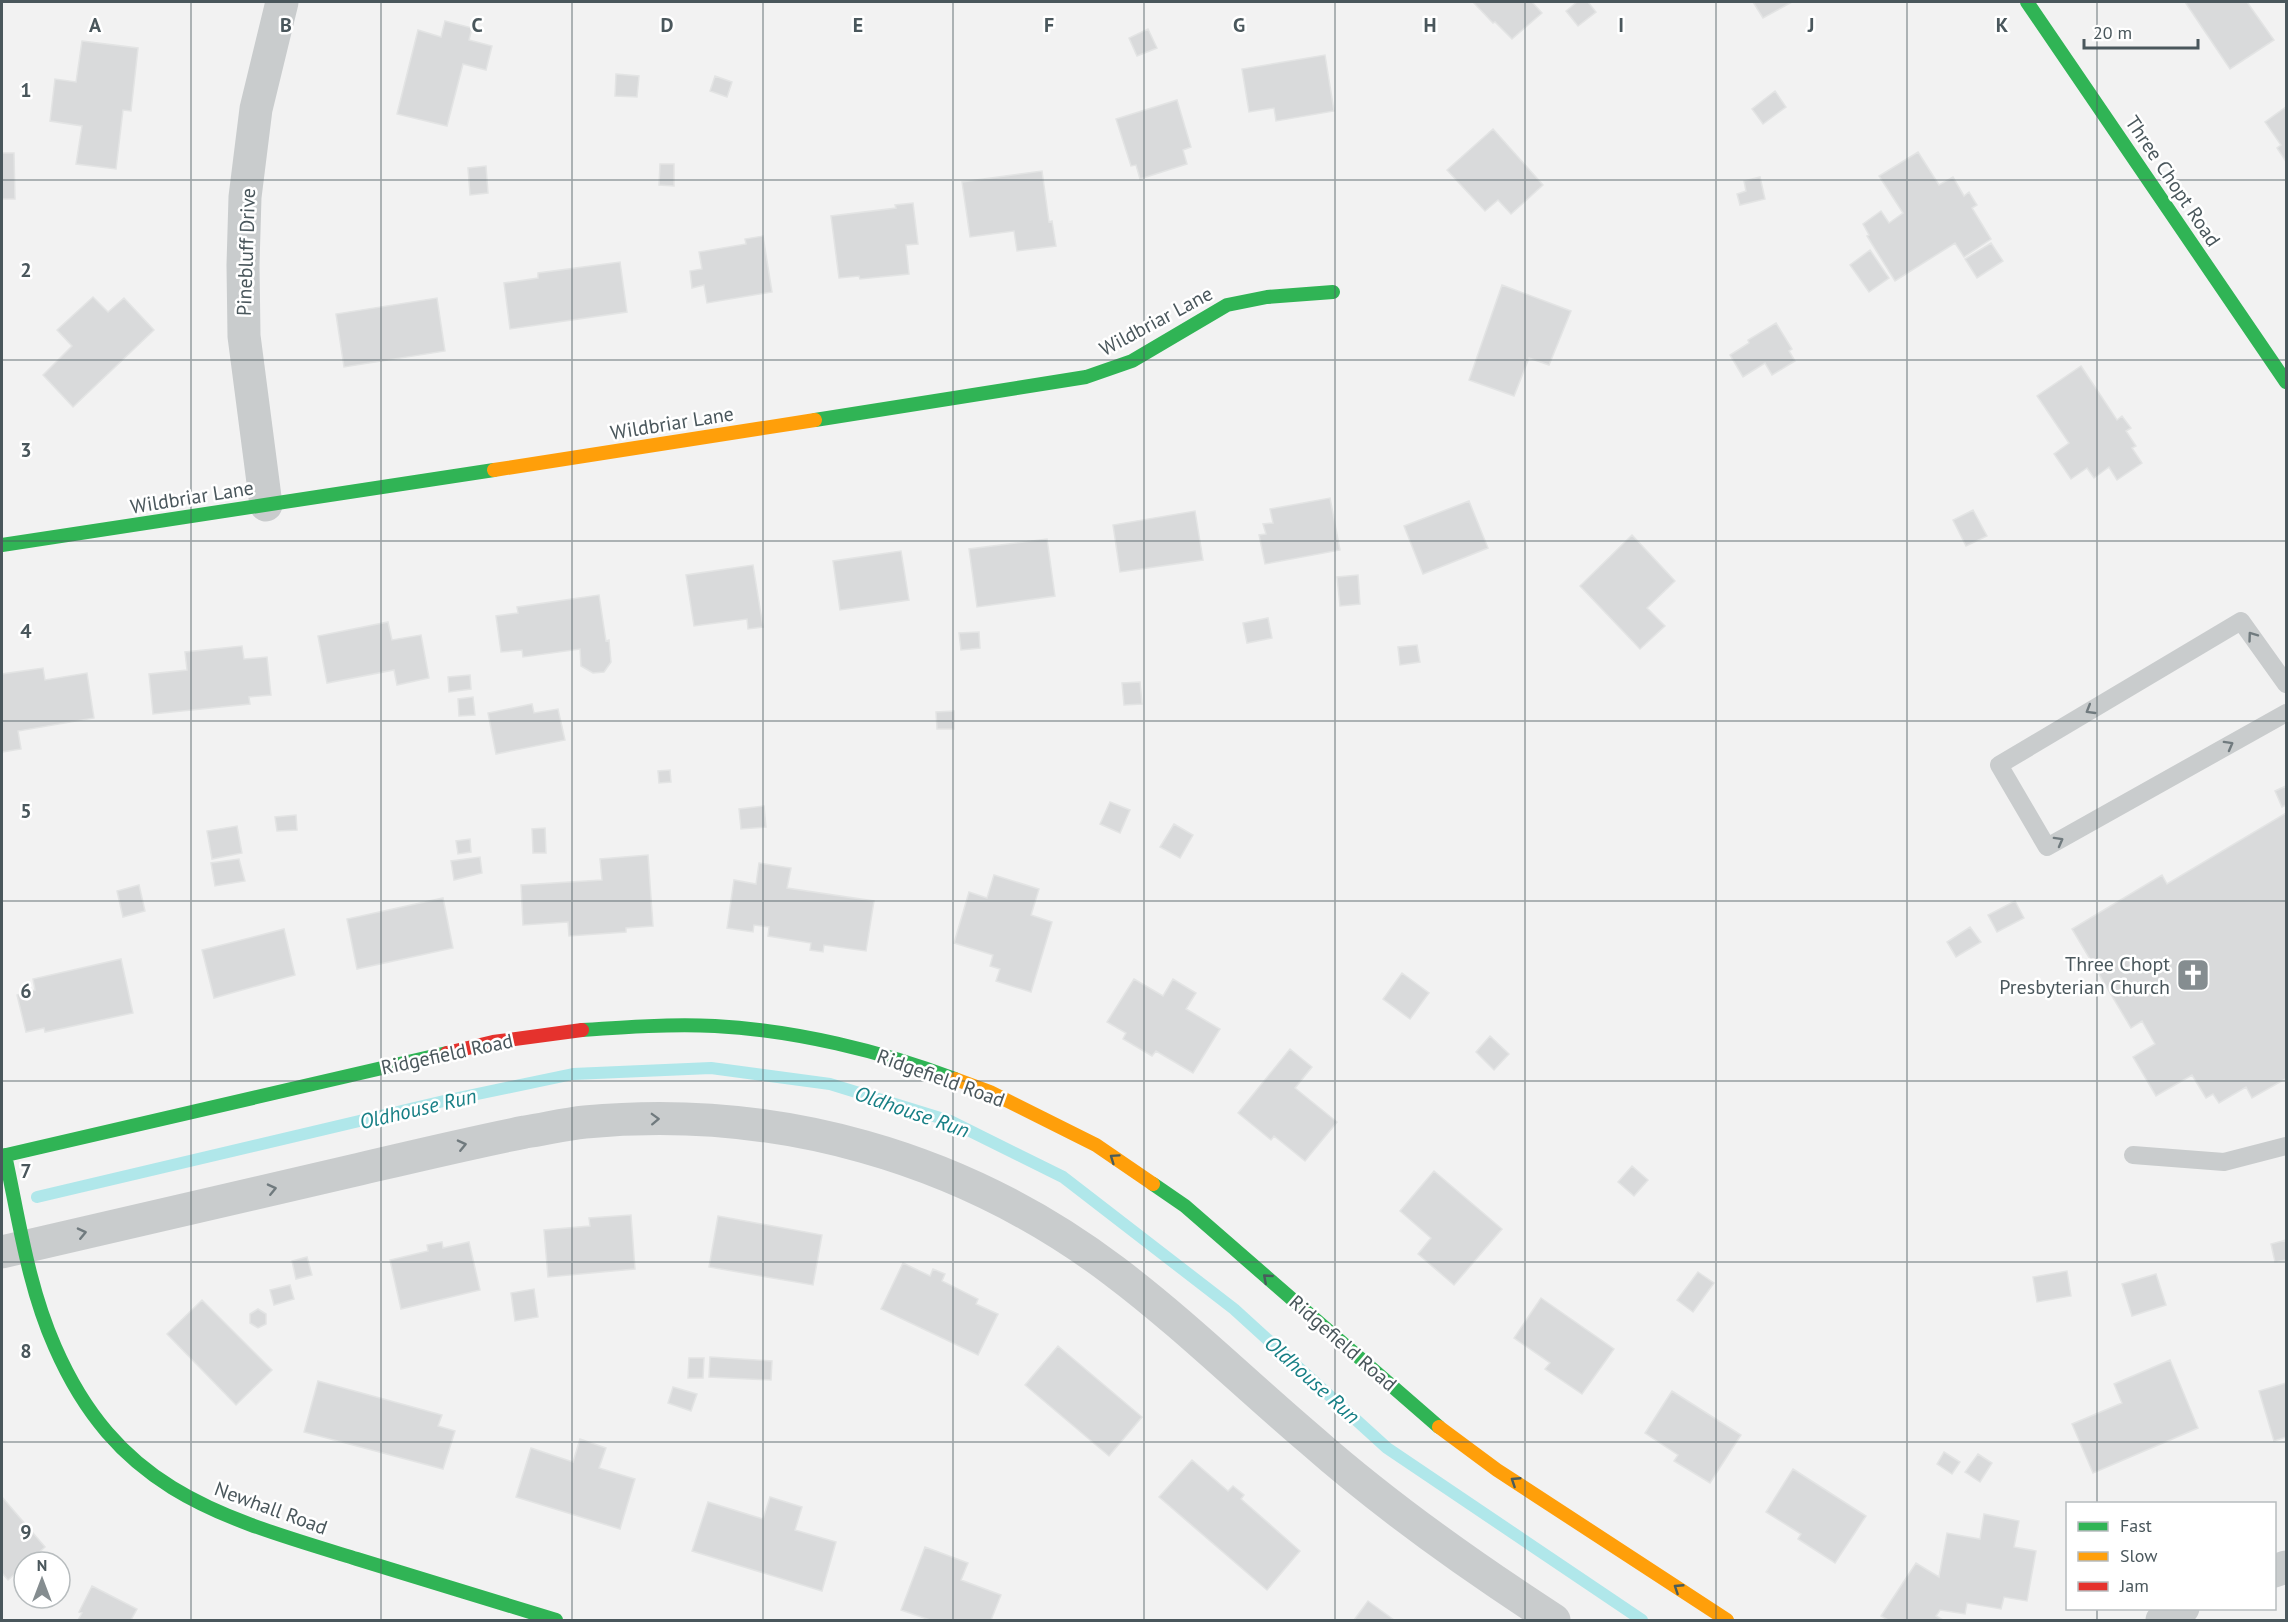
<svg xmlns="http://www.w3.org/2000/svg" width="2288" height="1622" font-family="'PT Sans',sans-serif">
  <rect width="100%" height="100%" fill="#f2f2f2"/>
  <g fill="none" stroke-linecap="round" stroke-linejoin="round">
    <!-- stream -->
    <path stroke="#b0e7ea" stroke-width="12" d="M 37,1197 L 444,1101 L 573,1074 L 711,1068 L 830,1084 L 950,1121 L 1063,1177 L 1234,1309 L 1387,1448 L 1642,1620"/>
  </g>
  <!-- building -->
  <path fill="#d9dadb" stroke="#e3e4e4" stroke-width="1.5" d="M 1473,2 L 1532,2 L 1542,13 L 1512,39 L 1495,22 L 1493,23 Z
    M 1577,2 L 1588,2 L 1596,12 L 1578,26 L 1566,11 Z
    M 1753,2 L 1792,2 L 1763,18 Z
    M 2185,2 L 2247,2 L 2274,40 L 2230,69 Z
    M 445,21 L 472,28 L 469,40 L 492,46 L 486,70 L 463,64 L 447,126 L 397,114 L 418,30 L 441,37 Z
    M 1148,29 L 1157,48 L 1137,56 L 1129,38 Z
    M 82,41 L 138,48 L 131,111 L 123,110 L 116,169 L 76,164 L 82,126 L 50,121 L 55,79 L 76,82 Z
    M 1325,55 L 1334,111 L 1276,121 L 1274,108 L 1249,112 L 1242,69 Z
    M 616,74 L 639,76 L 637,97 L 615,96 Z
    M 715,76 L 732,82 L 727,97 L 710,91 Z
    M 1775,91 L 1786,107 L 1763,124 L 1752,109 Z
    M 1177,100 L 1191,147 L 1183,150 L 1187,164 L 1140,179 L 1136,165 L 1131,166 L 1116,119 Z
    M 2286,107 L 2286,159 L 2285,160 L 2277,148 L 2281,145 L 2265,122 Z
    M 1493,129 L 1543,185 L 1511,214 L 1498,200 L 1485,211 L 1447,170 Z
    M 1918,152 L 1939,185 L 1953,177 L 1964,196 L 1969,192 L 1977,205 L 1972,208 L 1991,239 L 1964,257 L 1955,243 L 1895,281 L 1867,236 L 1869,235 L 1863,224 L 1881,211 L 1889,223 L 1903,213 L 1879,176 Z
    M 2,153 L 14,153 L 15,199 L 2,199 Z
    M 660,164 L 674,164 L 674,186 L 659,185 Z
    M 486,166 L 488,193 L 470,195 L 468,168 Z
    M 1042,171 L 1049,222 L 1052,221 L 1056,246 L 1017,251 L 1014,231 L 970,237 L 962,182 Z
    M 1760,177 L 1765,199 L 1740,205 L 1737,194 L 1746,191 L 1744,181 Z
    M 913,203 L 918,244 L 906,245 L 909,274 L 860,279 L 859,276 L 839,278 L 831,216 L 896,208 L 895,205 Z
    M 763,236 L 772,292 L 707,303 L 704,285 L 692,288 L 690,271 L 702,269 L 699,252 L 746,244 L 745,239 Z
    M 1991,243 L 2003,261 L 1977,278 L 1965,259 Z
    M 1870,250 L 1889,278 L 1869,292 L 1850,265 Z
    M 620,262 L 627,312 L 510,329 L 504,283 L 538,278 L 538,273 Z
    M 1502,285 L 1571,311 L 1549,365 L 1529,358 L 1514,396 L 1469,380 Z
    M 93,297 L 108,312 L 124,298 L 154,330 L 73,407 L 43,375 L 72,346 L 57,330 Z
    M 437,298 L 445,351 L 344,367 L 336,314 Z
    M 1776,323 L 1792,349 L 1789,351 L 1795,361 L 1772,375 L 1765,363 L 1743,377 L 1730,355 L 1749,343 L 1748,340 Z
    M 2081,366 L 2117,420 L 2122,416 L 2131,428 L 2126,431 L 2136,446 L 2132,448 L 2142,463 L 2117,480 L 2109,467 L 2094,478 L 2087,468 L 2071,479 L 2054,454 L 2069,443 L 2037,396 Z
    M 1330,498 L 1340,550 L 1265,564 L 1259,535 L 1266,534 L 1263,524 L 1273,523 L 1270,509 Z
    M 1469,501 L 1488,548 L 1423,574 L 1404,526 Z
    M 1973,510 L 1987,536 L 1966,546 L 1953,520 Z
    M 1195,511 L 1203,560 L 1120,572 L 1113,525 Z
    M 1632,535 L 1675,581 L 1647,608 L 1665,626 L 1640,649 L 1580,586 Z
    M 1047,539 L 1055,596 L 977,607 L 969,549 Z
    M 901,551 L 909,600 L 840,610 L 833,561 Z
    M 753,565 L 763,627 L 748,629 L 747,619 L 694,626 L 686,575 Z
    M 1358,575 L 1360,604 L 1340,606 L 1337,577 Z
    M 599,595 L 606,641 L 609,640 L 611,662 L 604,672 L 593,673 L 581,666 L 580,649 L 523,657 L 522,650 L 501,652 L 496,616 L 518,613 L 517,607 Z
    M 1268,618 L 1272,638 L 1247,643 L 1243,623 Z
    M 388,622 L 392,640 L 421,635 L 429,678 L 397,685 L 394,670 L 327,683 L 318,636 Z
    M 979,632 L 980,648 L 961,650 L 959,633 Z
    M 1417,645 L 1420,662 L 1400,665 L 1398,647 Z
    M 242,646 L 244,659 L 267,657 L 271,695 L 249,697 L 250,704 L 153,714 L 149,674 L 187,670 L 185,652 Z
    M 43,668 L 45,680 L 87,673 L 94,718 L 18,731 L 21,749 L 2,752 L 2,674 Z
    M 470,675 L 471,689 L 449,692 L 448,677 Z
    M 1140,682 L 1142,704 L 1124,705 L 1122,683 Z
    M 473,697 L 475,715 L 459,716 L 458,699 Z
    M 532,704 L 534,713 L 558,709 L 565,740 L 496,754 L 488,713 Z
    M 954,711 L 954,729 L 937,729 L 936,712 Z
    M 670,770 L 671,782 L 659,783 L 658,771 Z
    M 2286,786 L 2286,805 L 2282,807 L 2275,791 Z
    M 1110,802 L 1130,810 L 1120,833 L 1100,824 Z
    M 764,806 L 766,827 L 741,829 L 739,809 Z
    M 2286,813 L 2286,1082 L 2285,1079 L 2252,1098 L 2246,1087 L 2219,1103 L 2213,1094 L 2206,1098 L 2192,1075 L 2156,1096 L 2133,1057 L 2155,1044 L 2142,1021 L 2131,1028 L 2072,929 L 2162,875 L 2167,884 Z
    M 296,815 L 297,830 L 277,831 L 275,817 Z
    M 1174,824 L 1193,835 L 1180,858 L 1160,847 Z
    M 237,826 L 242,853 L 212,859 L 207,831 Z
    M 545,828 L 546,853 L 533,853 L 532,829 Z
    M 470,839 L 471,852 L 458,854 L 456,841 Z
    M 648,855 L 653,926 L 626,928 L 626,932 L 569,936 L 568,922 L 523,925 L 521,885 L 602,880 L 600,859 Z
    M 480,857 L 482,873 L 454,880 L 451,861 Z
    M 239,859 L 245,881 L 215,886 L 211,863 Z
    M 759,863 L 791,868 L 787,888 L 874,901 L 866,951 L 824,945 L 823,952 L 810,950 L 811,943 L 768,936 L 769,927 L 754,925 L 753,932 L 727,928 L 734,880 L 756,884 Z
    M 994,875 L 1039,889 L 1031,915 L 1052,922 L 1031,992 L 996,981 L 1000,969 L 990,966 L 993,955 L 954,943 L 969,892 L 987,898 Z
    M 139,885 L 145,911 L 123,917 L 117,891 Z
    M 443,898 L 453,948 L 357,969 L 347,919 Z
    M 2015,901 L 2024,918 L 1997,932 L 1988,915 Z
    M 1970,927 L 1981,942 L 1956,957 L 1947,942 Z
    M 284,929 L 295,975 L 214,998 L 202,950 Z
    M 121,959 L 133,1013 L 45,1032 L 44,1028 L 26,1032 L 17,995 L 35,990 L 33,979 Z
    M 1402,973 L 1429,993 L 1410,1019 L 1383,999 Z
    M 1134,979 L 1163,996 L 1173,979 L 1196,993 L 1186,1009 L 1220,1029 L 1193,1073 L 1156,1051 L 1152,1056 L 1123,1039 L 1126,1033 L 1107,1022 Z
    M 1490,1036 L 1509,1054 L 1494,1070 L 1476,1052 Z
    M 1290,1049 L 1312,1067 L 1295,1088 L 1337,1122 L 1305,1161 L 1274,1136 L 1271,1140 L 1238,1113 Z
    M 1632,1166 L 1648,1180 L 1634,1196 L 1618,1182 Z
    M 1434,1171 L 1502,1229 L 1454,1285 L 1418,1254 L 1431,1238 L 1400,1211 Z
    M 631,1215 L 635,1269 L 548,1277 L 544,1230 L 590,1226 L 589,1218 Z
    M 718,1216 L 822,1235 L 813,1285 L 709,1267 Z
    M 2286,1240 L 2286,1260 L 2275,1262 L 2271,1244 Z
    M 442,1242 L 443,1248 L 469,1242 L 480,1290 L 401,1309 L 390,1260 L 428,1251 L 427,1245 Z
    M 307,1257 L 312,1275 L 296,1279 L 292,1261 Z
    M 903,1263 L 930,1276 L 933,1269 L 945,1274 L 942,1281 L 978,1299 L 976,1304 L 998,1314 L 978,1355 L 881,1309 Z
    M 2067,1271 L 2071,1296 L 2037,1302 L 2033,1277 Z
    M 1698,1272 L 1714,1283 L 1693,1312 L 1677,1300 Z
    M 2156,1274 L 2166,1305 L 2132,1316 L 2122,1284 Z
    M 290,1285 L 294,1299 L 274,1305 L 270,1290 Z
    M 534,1289 L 538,1317 L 515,1321 L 511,1293 Z
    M 1541,1298 L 1614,1349 L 1582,1394 L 1545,1369 L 1550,1363 L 1514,1338 Z
    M 202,1300 L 272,1370 L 236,1405 L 167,1334 Z
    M 258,1309 L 266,1314 L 266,1324 L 258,1328 L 250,1323 L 250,1314 Z
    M 1058,1346 L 1142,1417 L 1109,1456 L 1025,1385 Z
    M 710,1357 L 772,1361 L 771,1380 L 709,1377 Z
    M 689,1358 L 704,1358 L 703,1378 L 688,1378 Z
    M 2170,1360 L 2198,1428 L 2093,1473 L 2072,1424 L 2122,1403 L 2114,1384 Z
    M 318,1381 L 442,1415 L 438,1426 L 455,1431 L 443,1469 L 304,1432 Z
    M 2286,1383 L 2286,1437 L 2274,1441 L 2259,1391 Z
    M 673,1387 L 697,1394 L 691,1411 L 668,1403 Z
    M 1672,1391 L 1741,1435 L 1710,1483 L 1674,1461 L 1678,1455 L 1645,1433 Z
    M 580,1439 L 606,1448 L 599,1468 L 635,1479 L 620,1529 L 516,1497 L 531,1448 L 573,1462 Z
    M 1944,1452 L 1960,1462 L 1952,1474 L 1937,1464 Z
    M 1978,1454 L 1992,1463 L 1980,1482 L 1965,1472 Z
    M 1192,1460 L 1228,1491 L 1233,1486 L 1244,1495 L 1241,1499 L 1300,1551 L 1267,1590 L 1159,1497 Z
    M 1793,1469 L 1866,1516 L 1835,1563 L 1798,1539 L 1801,1534 L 1766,1512 Z
    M 2,1497 L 45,1547 L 28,1562 L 24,1562 L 24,1566 L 8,1580 L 2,1573 Z
    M 770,1497 L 802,1507 L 795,1530 L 836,1542 L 822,1591 L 692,1551 L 708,1502 L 763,1519 Z
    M 1984,1514 L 2019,1521 L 2014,1547 L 2036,1551 L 2027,1601 L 2004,1597 L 2001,1609 L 1967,1603 L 1965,1614 L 1940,1610 L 1936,1616 L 1943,1620 L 1888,1620 L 1881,1616 L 1916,1563 L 1939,1577 L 1947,1533 L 1980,1539 Z
    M 925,1547 L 968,1563 L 961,1580 L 1001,1595 L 991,1620 L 930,1620 L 901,1610 Z
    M 92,1586 L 137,1609 L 131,1620 L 78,1620 L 82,1613 L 79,1612 Z
    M 1368,1601 L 1394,1620 L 1354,1620 Z"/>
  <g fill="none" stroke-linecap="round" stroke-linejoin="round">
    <!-- lane -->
    <path stroke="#c9cccd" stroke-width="18" d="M 2286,684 L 2241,621 L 1999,765 L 2047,847 L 2286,713
      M 2133,1155 L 2224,1162 L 2286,1146"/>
    <!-- street -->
    <path stroke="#c9cccd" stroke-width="33" d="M 266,505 L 244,336 L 243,265 L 245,197 L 256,109 L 282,2
      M 2,1252 C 117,1226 232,1198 347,1172 C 407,1158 465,1144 525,1132 C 545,1129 565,1124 585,1122 C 775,1104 962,1156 1114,1271 C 1183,1323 1245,1384 1311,1440 C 1387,1507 1469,1565 1554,1620
      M 2274,1571 L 2286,1567
      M 2162,1620 L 2183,1608"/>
    <!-- fast -->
    <path stroke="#30b455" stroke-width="14" d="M 2027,2 L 2286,382
      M 815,420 L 1086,377 L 1132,361 L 1227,305 L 1267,297 L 1333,292
      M 2,545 L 494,470
      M 582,1030 C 626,1027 670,1024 715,1026 C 794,1030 881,1051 955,1079
      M 5,1155 C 19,1220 28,1286 55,1347 C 118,1491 220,1517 357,1559 C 423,1579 490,1600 556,1620
      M 2,1156 L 447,1053
      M 1153,1184 L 1185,1206 L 1439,1427"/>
    <!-- slow -->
    <path stroke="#ff9f0a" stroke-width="14" d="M 494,470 L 815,420
      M 955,1079 L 990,1092 L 1096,1145 L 1153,1184
      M 1439,1427 L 1497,1470 L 1727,1620"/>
    <!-- jam -->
    <path stroke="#e5322d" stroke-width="14" d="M 447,1053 L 493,1042 L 582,1030"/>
  </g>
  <!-- one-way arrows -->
  <defs><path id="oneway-chevron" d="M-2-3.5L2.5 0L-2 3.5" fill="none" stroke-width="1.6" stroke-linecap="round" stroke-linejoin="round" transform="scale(1.5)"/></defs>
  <g stroke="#707a7e">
    <use href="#oneway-chevron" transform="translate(2252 636) rotate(-126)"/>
    <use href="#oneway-chevron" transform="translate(2090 710) rotate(149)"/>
    <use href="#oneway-chevron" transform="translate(2229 745) rotate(-29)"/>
    <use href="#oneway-chevron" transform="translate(2059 841) rotate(-29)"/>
    <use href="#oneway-chevron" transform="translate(655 1119) rotate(-2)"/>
    <use href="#oneway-chevron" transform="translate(462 1145) rotate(-13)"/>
    <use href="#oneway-chevron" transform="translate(272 1189) rotate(-13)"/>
    <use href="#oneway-chevron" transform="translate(82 1233) rotate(-13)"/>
  </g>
  <g stroke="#495c5c">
    <use href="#oneway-chevron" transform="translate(1114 1158) rotate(-145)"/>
    <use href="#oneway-chevron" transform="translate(1267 1278) rotate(-139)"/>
    <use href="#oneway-chevron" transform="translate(1515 1481) rotate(-147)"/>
    <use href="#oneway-chevron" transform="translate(1678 1588) rotate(-147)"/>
  </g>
  <!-- grid -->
  <path fill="none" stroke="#4a575c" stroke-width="1.5" stroke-opacity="0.55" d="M 191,2 L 191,1620M 381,2 L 381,1620M 572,2 L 572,1620M 763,2 L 763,1620M 953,2 L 953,1620M 1144,2 L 1144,1620M 1335,2 L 1335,1620M 1525,2 L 1525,1620M 1716,2 L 1716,1620M 1907,2 L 1907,1620M 2097,2 L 2097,1504M 2,180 L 2286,180M 2,360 L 2286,360M 2,541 L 2286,541M 2,721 L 2286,721M 2,901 L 2286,901M 2,1081 L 2286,1081M 2,1262 L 2286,1262M 2,1442 L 2286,1442M 2097,1608 L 2097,1620"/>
  <!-- icons -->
  <defs>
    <symbol id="church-square" viewBox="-11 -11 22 22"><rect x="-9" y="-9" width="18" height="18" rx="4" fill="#858d90" stroke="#fff"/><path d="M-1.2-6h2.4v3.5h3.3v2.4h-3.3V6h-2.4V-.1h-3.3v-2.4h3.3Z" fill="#fff"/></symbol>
  </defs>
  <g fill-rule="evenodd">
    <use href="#church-square" x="2174" y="956" width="38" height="38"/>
  </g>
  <g text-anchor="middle" stroke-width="5" stroke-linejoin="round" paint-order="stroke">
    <!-- street labels -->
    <g font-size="20" fill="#4a575c" stroke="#fff">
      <text transform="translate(2173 181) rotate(56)" y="7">Three Chopt Road</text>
      <text transform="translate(246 252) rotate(-88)" y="7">Pinebluff Drive</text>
      <text transform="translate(1156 321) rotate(-28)" y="7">Wildbriar Lane</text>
      <text transform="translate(672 423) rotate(-9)" y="7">Wildbriar Lane</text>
      <text transform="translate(192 497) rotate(-9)" y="7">Wildbriar Lane</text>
      <text transform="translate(447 1054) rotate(-12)" y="7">Ridgefield Road</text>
      <text transform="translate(941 1078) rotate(20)" y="7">Ridgefield Road</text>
      <text transform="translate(1343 1343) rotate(41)" y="7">Ridgefield Road</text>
      <text transform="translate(271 1508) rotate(20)" y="7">Newhall Road</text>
    </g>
    <!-- poi labels -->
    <g font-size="20" fill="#4a575c" stroke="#fff" text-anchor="end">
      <text x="2170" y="971">Three Chopt<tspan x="2170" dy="23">Presbyterian Church</tspan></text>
    </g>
    <!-- water labels -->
    <g font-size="21" font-style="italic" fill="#177f85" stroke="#fff">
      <text transform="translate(418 1109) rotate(-13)" y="7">Oldhouse Run</text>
      <text transform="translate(912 1112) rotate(19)" y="7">Oldhouse Run</text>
      <text transform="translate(1312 1380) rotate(42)" y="7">Oldhouse Run</text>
    </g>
  </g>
  <g font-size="20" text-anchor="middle" font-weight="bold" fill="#4a575c" stroke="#fff" stroke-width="5" stroke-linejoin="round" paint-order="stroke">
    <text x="95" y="32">A</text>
    <text x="286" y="32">B</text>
    <text x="477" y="32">C</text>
    <text x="667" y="32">D</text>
    <text x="858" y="32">E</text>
    <text x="1049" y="32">F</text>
    <text x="1239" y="32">G</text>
    <text x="1430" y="32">H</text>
    <text x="1621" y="32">I</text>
    <text x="1811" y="32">J</text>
    <text x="2002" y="32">K</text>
    <text x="26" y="97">1</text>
    <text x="26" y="277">2</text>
    <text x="26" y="457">3</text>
    <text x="26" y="638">4</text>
    <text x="26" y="818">5</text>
    <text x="26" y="998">6</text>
    <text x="26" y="1178">7</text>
    <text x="26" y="1358">8</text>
    <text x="26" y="1539">9</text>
  </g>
  <!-- border -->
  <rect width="2288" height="1622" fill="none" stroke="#4a575c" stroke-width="6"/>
  <!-- legend -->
  <rect x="2066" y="1502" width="210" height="108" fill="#ffffff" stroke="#b7bcbe" stroke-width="1.5"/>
  <rect x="2078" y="1522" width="30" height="9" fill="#30b455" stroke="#b7bcbe" stroke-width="1.5"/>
  <text x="2120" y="1532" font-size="18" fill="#4a575c">Fast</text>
  <rect x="2078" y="1552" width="30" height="9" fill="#ff9f0a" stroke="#b7bcbe" stroke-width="1.5"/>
  <text x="2120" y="1562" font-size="18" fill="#4a575c">Slow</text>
  <rect x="2078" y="1582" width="30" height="9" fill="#e5322d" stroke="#b7bcbe" stroke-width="1.5"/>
  <text x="2120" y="1592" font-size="18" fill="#4a575c">Jam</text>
  <!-- north arrow -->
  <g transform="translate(42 1580)"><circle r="28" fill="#ffffff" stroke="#b7bcbe" stroke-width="1.5"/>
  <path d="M0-4.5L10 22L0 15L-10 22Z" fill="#858d90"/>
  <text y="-9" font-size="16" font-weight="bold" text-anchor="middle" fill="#4a575c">N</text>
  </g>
  <!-- scale -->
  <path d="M2084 39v9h114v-9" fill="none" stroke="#4a575c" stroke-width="3"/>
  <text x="2093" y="39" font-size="18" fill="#4a575c" stroke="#ffffff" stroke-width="4.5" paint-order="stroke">20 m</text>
</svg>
